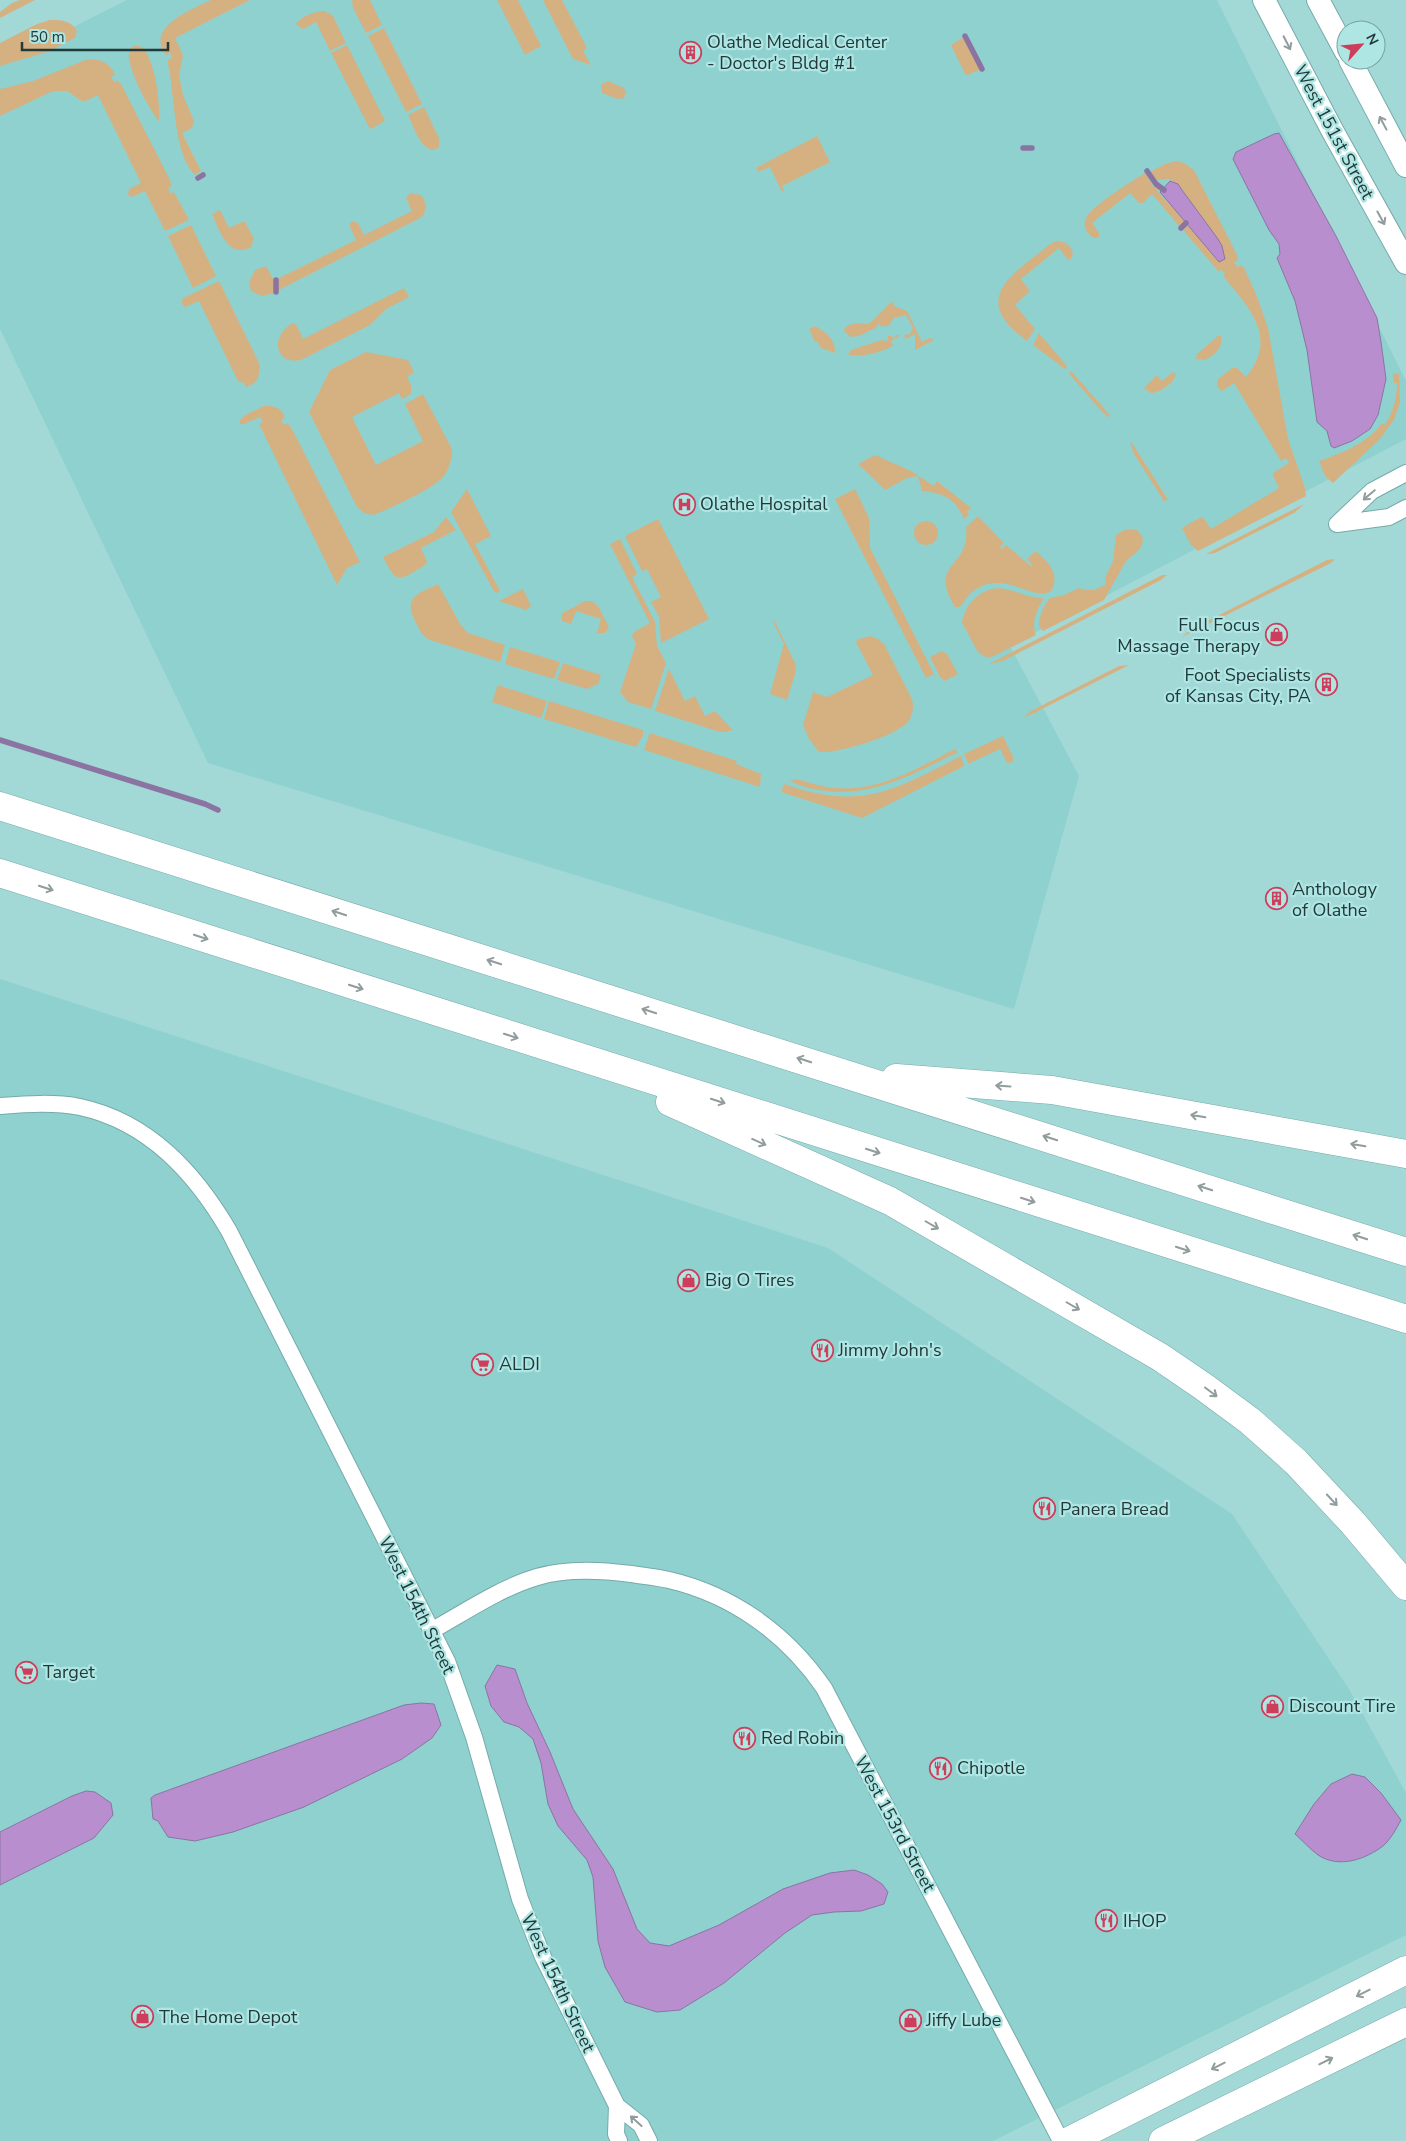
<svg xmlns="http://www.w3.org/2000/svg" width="1406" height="2141" font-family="'Nunito Sans',sans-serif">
  <rect width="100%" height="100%" fill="#a2d9d7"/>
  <!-- built -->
  <path fill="#8ed1cf" d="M 127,0 L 1217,0 L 1406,381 L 1406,439 L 1010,646 L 1079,776 L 1014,1009 L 208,763 L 0,329 L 0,64 Z
    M 0,979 L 828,1248 L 1232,1514 L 1349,1689 L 1406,1793 L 1406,1935 L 993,2141 L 0,2141 Z"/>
  <!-- green -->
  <path fill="#d5b182" d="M 20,0 L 35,0 L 0,18 L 0,12 L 12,3 Z
    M 211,0 L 250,0 L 175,38 L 183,55 L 179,75 L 183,95 L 194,121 L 192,128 L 182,133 L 201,171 L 195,175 C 173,154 175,94 168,64 L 168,60 L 172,58 L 170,53 L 166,55 C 144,27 193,9 211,0 Z
    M 352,0 L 370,0 L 382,25 L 366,33 L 353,8 Z
    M 497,0 L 518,0 L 541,46 L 525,55 Z
    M 543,0 L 562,0 L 587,48 L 583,51 L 591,65 L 573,59 Z
    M 325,11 L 333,16 L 346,43 L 330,51 L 316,22 L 303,29 L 296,25 C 300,16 316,11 325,11 Z
    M 50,20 C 61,20 71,20 77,31 L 75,38 L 47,52 L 0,66 L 0,43 L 37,24 Z
    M 384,28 L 422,104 L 406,112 L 368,36 Z
    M 964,37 L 981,69 L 968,75 L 965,74 L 951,45 Z
    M 136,45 L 144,48 C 156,68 160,99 159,121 C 150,112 126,66 129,53 C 130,48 132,47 136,45 Z
    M 347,45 L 385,121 L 370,129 L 331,53 Z
    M 88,59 C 100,59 110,62 115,75 L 111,77 L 114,82 L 118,81 L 121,84 L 169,178 L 172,186 L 168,188 L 171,194 L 174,192 L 189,220 L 165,231 L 145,191 L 132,197 L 128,195 L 129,189 L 141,183 L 98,95 L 83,102 L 67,91 L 53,91 L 0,116 L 0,89 L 33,81 Z
    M 608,81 L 624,88 L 626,92 L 624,98 L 618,99 L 602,93 L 601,85 Z
    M 424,107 L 439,138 L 439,147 L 433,150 C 419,147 414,127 408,115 Z
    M 817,136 L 830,162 L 782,186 L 784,191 L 782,192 L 770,167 L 758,172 L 756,168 Z
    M 1176,161 L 1184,163 L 1194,170 L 1237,255 L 1238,260 L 1234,262 L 1237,267 L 1241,265 L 1244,268 L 1256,294 L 1268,328 L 1288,439 L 1305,488 L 1306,496 L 1198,551 L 1191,545 L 1182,528 L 1201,517 L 1205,520 L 1211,529 L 1279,488 L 1273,476 L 1273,473 L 1289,463 L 1286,458 L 1281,461 L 1234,383 L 1222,391 L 1217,387 L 1218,379 L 1232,368 L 1237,368 L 1246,377 C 1279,337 1249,308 1223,276 L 1225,274 L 1221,269 L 1219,272 L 1183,230 L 1188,225 L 1219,262 L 1225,259 L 1222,246 L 1178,184 L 1169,179 L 1155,180 L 1150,172 L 1165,164 Z
    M 1145,173 L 1153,186 L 1158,188 L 1157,191 L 1185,221 L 1179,226 L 1152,194 L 1143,203 L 1139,203 L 1130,193 L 1092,223 L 1099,233 L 1099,237 L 1094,238 C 1087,234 1082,226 1086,218 C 1092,206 1132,181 1145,173 Z
    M 410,193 L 421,195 C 427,203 427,209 422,217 L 277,291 L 277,279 L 356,240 L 349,225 L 352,221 L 358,223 L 364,235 L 412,211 L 406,198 Z
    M 220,210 L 229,228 L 242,222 L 245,222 L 254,239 L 251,247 C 228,260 219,229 212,214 Z
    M 191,225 L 216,276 L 193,288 L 168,236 Z
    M 1057,241 C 1065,241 1071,245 1073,253 L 1071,259 L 1068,260 L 1059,248 L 1021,279 L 1030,291 L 1015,305 L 1035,329 L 1027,341 C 967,298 1014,273 1052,243 Z
    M 266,266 L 274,281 L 274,293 L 262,296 L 251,291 L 249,282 L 255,270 Z
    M 219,281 L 260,365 L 258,379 L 253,384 L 246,387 L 244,383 L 238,381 L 199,301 L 185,307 L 181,303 L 183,298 Z
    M 404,288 L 409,297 L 386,309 L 370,325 L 301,360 C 274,366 270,335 293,323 L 296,324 L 303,339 Z
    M 892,301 L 894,306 L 907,311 L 922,342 L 930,338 L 934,340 L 915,350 L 915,334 L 906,339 L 904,335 L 910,334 L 913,328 L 906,315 L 894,318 C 888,324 893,327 881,326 L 879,323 L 877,327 L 859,336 L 851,337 L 843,330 C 851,322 858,323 869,324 C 877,316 885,308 892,301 Z
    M 815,326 C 826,332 836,340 835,353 L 821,348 L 817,341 L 815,342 L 809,329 Z
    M 1039,333 L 1067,366 L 1065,369 L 1033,345 Z
    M 897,335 L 901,335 L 891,341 L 893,346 C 878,353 865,357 848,355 L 851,350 L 881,340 L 885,341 L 888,340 L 888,336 L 892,336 L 893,338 Z
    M 1219,335 L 1221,336 C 1223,349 1215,354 1205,360 L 1196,359 L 1197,354 Z
    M 366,352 L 408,360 L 414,372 L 407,377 L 411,385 L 411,394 L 402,399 L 399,393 L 352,417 L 376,465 L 423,441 L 405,404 L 423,394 L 452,449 C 452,459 449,471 442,478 C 430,490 390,509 373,515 L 364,513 L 357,507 L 309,412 L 330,370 Z
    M 1071,371 L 1109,414 L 1110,418 L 1102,412 L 1072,377 L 1069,373 Z
    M 1173,372 L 1176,374 C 1174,383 1161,392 1151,393 L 1144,388 L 1157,375 L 1162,381 Z
    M 1393,373 L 1399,374 L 1400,402 L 1394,420 L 1379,440 L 1333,483 L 1325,476 L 1319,461 C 1342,453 1368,443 1382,423 L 1385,425 C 1393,412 1397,398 1397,383 L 1394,383 Z
    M 264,406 C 274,405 282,408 285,418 L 281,420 L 284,425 L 288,423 L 293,431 L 360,562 L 347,568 L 337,585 L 259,424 L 263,422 L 260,417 L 244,424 L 240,424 L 240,420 L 245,415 Z
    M 1130,442 L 1132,443 L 1168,500 L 1164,501 L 1134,454 Z
    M 875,455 L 911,471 L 934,486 L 937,481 L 971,508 L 967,512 L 969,514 L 964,519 C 955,498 943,493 922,491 L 918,476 L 907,478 L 885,490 L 858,464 Z
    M 467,489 L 491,536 L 475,544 L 500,591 L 495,593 L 451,512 Z
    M 855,489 L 869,518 L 870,548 L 934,674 L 926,678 L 835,499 Z
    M 1304,504 L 1294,513 L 1215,553 L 1206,554 Z
    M 978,516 L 1004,543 L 1000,547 L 1002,549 L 1006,545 L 1031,566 L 1032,564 L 1027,559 L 1036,551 C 1048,562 1061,574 1051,591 C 1032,603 1004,567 972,592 C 967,596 964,602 960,607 L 955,607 C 927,561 971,569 966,527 Z
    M 446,517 L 456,530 L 421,548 L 427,562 L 425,565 C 400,580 397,586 383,557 L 434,532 Z
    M 658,519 L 709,619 L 661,643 L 659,617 L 651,602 L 661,597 L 647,569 L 642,571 L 625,536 Z
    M914 533a12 12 0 1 1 24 0a12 12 0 1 1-24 0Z
    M 1136,529 L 1142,536 L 1143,541 L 1140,549 L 1126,561 L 1104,600 L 1043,631 L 1039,627 C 1039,616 1043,606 1050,598 L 1064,595 L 1079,588 C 1089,592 1097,590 1106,584 L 1105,578 L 1113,561 L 1116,535 L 1124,530 Z
    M 620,539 L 637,574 L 632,577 L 655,622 L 657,646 L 666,663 L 651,709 L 628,702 L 620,692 L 636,644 L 632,636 L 634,632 L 650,623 L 610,544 Z
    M 1335,559 L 1331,563 L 1182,637 L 1190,630 L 1327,560 Z
    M 1162,575 L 1167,575 L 1161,580 L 1003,661 L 989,664 Z
    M 438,584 L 460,624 L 468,633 L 505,645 L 500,662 L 430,640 C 422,636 420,631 416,623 C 402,596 418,594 438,584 Z
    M 997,588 C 1014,589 1027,598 1044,598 C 1037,609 1031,623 1036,635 L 994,656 L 987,658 L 978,652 L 962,623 C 965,604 978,591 997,588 Z
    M 523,589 L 531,606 L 526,610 L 499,601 Z
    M 585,601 L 592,601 L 598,606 L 609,627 L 605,633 L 597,633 L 601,619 L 576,611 L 571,624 L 562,621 L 561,614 Z
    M 774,620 L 796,665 L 795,674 L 787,700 L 770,694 L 784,644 L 773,622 Z
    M 870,636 L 878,639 L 884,644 L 912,699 C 914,707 913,715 908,722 C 896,736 837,754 819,752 L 809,739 L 803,725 L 813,692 L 827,697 L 873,675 L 856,642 L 854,643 L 859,639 Z
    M 510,647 L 560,662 L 554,679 L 505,664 Z
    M 942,651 L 947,654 L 958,674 L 945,681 L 940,677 L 930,657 Z
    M 563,663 L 601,675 L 598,684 L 587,689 L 557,680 Z
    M 1129,665 L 1028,716 L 1024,718 L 1029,712 L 1119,666 Z
    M 669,669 L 685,701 L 695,696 L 705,716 L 715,711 L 733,730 L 726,732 L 720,732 L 655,711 Z
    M 498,685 L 547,701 L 541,718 L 492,702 Z
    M 549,701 L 643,730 L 643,736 L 636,747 L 544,719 Z
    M 650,733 L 737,761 L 736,764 L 761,774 L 760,787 L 644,750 Z
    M 1003,736 L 1013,757 L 1013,762 L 1007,763 L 1000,749 L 970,763 L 968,763 L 964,754 Z
    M 955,749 L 958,752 C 913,774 871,799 819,790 C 810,788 797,786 790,780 L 796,779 C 809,782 821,787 834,788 C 879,792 916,769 955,749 Z
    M 961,756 L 964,766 L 862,818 L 781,792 L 784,784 C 861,811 893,791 961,756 Z"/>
  <!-- water -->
  <path fill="#b88ecf" stroke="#8b74a2" d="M 1279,133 L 1336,236 L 1377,318 L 1381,342 L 1386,379 L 1378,415 L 1370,429 L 1352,441 L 1334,448 L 1331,446 L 1327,431 L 1317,422 L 1307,350 L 1295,301 L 1277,258 L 1280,254 L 1279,244 L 1269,230 L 1233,159 L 1236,152 L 1274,134 Z
    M 1170,181 L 1178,184 L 1182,190 L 1218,239 L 1222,246 L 1225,259 L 1219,262 L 1160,192 Z
    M 497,1665 L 515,1669 L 527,1703 L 550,1752 L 573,1809 L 613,1869 L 637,1929 L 650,1943 L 669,1946 L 719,1925 L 783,1889 L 830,1873 L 854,1870 L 868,1875 L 882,1884 L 888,1892 L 884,1904 L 861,1911 L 834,1912 L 812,1915 L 785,1933 L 724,1983 L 680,2010 L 657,2012 L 625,2002 L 605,1967 L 598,1941 L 593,1877 L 587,1860 L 558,1826 L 548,1804 L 541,1763 L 533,1739 L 519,1727 L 504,1722 L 491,1706 L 485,1686 Z
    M 421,1703 L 434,1704 L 441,1725 L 432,1738 L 402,1759 L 304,1807 L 233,1832 L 195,1841 L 168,1837 L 158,1821 L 153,1819 L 151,1798 L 155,1795 L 404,1705 Z
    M 1352,1774 L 1365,1777 L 1381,1793 L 1401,1820 C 1396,1829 1391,1839 1383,1846 C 1366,1859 1339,1869 1318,1855 C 1310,1849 1303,1841 1295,1834 L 1314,1804 L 1331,1784 Z
    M 86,1791 L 95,1792 L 111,1803 L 113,1815 L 94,1838 L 0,1885 L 0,1832 L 72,1796 Z"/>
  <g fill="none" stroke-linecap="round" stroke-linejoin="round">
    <!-- stream -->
    <path stroke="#8b74a2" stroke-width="5.5" d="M 965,36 L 982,69
      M 1023,148 L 1032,148
      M 1147,171 L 1156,184 L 1164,190
      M 198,178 L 203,175
      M 1181,228 L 1186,223
      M 276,280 L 276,292
      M 0,740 L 205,804 L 218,810"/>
    <defs>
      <path id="minor" d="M 1337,524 L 1372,491 L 1406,473
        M 1337,524 L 1389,517 L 1406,508
        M 0,1106 C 27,1104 54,1102 80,1107 C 149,1122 195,1173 229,1231 L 447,1661 L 474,1737 L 520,1899 L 543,1957 L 617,2106 L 641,2125 L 649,2141
        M 431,1631 C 465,1612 500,1588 537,1577 C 566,1568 601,1570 631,1574 C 644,1576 657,1577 669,1580 C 733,1595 787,1634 824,1688 L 1061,2141
        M 617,2106 L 616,2134 L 619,2141"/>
      <path id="secondary" d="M 1264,0 L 1332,130 L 1406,263
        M 1318,0 L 1346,52
        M 1350,60 L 1406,166"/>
      <path id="trunk" d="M 1069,2141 L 1406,1970
        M 1163,2141 L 1406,2022"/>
      <path id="motorway" d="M 0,806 L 1406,1252
        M 0,873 L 1406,1319
        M 896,1078 L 1052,1090 L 1406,1154
        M 670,1102 L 890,1201 L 1160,1357 L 1204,1387 L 1250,1421 L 1296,1462 L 1353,1523 L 1406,1586"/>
    </defs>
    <!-- minor casing -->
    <use href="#minor" stroke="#75abaa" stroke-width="18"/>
    <!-- secondary casing -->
    <use href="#secondary" stroke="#75abaa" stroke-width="24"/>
    <!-- trunk casing -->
    <use href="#trunk" stroke="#75abaa" stroke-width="29"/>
    <!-- motorway casing -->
    <use href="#motorway" stroke="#75abaa" stroke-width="29"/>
    <!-- minor -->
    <use href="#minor" stroke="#fff" stroke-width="16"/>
    <!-- secondary -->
    <use href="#secondary" stroke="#fff" stroke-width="22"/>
    <!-- trunk -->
    <use href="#trunk" stroke="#fff" stroke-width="28"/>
    <!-- motorway -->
    <use href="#motorway" stroke="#fff" stroke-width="28"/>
  </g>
  <!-- one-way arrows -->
  <defs><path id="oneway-shaft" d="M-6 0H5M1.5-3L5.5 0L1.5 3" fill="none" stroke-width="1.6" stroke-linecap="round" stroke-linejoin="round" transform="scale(1.25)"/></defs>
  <g stroke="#919c9c">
    <use href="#oneway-shaft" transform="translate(1287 43) rotate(63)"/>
    <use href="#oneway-shaft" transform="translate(1383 123) rotate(-118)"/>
    <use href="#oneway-shaft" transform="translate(1381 218) rotate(61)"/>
    <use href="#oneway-shaft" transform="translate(1369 495) rotate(140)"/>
    <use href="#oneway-shaft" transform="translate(46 888) rotate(18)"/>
    <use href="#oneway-shaft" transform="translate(339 913) rotate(-162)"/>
    <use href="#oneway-shaft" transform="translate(201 937) rotate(18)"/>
    <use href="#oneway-shaft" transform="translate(494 962) rotate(-162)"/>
    <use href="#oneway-shaft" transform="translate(356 987) rotate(18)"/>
    <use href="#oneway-shaft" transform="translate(649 1011) rotate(-162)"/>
    <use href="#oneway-shaft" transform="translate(511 1036) rotate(18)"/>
    <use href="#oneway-shaft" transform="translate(804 1060) rotate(-162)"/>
    <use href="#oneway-shaft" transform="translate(1003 1086) rotate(-176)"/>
    <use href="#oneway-shaft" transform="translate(718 1101) rotate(18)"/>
    <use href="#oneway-shaft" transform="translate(1198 1116) rotate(-170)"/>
    <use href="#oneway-shaft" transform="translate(1050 1138) rotate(-162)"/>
    <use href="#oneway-shaft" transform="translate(759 1142) rotate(24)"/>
    <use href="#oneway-shaft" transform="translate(1358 1145) rotate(-170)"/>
    <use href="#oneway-shaft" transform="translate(873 1151) rotate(18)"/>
    <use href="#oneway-shaft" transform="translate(1205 1188) rotate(-162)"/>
    <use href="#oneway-shaft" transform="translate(1028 1200) rotate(18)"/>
    <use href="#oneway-shaft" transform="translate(932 1225) rotate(30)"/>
    <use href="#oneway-shaft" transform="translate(1360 1237) rotate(-162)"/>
    <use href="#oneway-shaft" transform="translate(1183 1249) rotate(18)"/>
    <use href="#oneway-shaft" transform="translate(1073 1306) rotate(30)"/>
    <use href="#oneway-shaft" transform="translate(1211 1392) rotate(37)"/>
    <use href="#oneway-shaft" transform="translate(1332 1500) rotate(47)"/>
    <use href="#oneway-shaft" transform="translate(1363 1993) rotate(153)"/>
    <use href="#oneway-shaft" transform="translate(1326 2061) rotate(-26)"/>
    <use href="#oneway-shaft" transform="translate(1218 2066) rotate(153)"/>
    <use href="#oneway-shaft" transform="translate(636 2121) rotate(-138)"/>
  </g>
  <!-- icons -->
  <defs>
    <symbol id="building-ring" viewBox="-11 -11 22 22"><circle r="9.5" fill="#aee6e4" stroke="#ce3e5a" stroke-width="1.5"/><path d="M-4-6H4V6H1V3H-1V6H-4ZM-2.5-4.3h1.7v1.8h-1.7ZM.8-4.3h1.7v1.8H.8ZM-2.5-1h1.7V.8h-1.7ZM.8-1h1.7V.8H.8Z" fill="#ce3e5a"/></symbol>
    <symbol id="hospital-ring" viewBox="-11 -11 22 22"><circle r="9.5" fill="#aee6e4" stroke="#ce3e5a" stroke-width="1.5"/><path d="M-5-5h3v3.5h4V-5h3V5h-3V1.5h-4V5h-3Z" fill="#ce3e5a"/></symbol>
    <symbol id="shop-ring" viewBox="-11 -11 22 22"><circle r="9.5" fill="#aee6e4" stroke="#ce3e5a" stroke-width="1.5"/><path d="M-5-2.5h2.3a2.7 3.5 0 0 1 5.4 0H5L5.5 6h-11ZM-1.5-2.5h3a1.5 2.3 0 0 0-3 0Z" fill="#ce3e5a"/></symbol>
    <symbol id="restaurant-ring" viewBox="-11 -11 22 22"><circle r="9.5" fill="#aee6e4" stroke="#ce3e5a" stroke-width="1.5"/><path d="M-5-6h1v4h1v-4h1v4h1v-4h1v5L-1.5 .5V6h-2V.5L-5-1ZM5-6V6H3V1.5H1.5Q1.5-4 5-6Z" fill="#ce3e5a"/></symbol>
    <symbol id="supermarket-ring" viewBox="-11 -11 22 22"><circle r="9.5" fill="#aee6e4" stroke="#ce3e5a" stroke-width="1.5"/><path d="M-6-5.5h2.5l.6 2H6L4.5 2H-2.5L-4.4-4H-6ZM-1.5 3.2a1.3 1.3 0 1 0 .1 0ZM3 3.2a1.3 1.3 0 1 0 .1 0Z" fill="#ce3e5a"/></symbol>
  </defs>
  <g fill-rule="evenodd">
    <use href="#building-ring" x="678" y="40" width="25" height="25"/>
    <use href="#hospital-ring" x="672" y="492" width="25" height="25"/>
    <use href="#shop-ring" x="1264" y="622" width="25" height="25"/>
    <use href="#building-ring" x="1314" y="672" width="25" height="25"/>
    <use href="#building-ring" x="1264" y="886" width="25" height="25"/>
    <use href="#shop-ring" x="676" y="1268" width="25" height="25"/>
    <use href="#restaurant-ring" x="810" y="1338" width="25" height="25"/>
    <use href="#supermarket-ring" x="470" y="1352" width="25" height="25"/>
    <use href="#restaurant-ring" x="1032" y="1496" width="25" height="25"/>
    <use href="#supermarket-ring" x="14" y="1660" width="25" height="25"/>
    <use href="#shop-ring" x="1260" y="1694" width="25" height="25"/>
    <use href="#restaurant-ring" x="732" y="1726" width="25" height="25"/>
    <use href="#restaurant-ring" x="928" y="1756" width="25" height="25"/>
    <use href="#restaurant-ring" x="1094" y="1908" width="25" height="25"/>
    <use href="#shop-ring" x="130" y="2004" width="25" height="25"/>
    <use href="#shop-ring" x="898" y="2008" width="25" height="25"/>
  </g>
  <g text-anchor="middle" stroke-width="4.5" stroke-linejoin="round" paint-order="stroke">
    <!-- poi labels -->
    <g font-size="18" fill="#233939" stroke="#aee6e4" text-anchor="start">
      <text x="707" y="48">Olathe Medical Center<tspan x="707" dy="21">- Doctor's Bldg #1</tspan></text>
      <text x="700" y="510">Olathe Hospital</text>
      <text x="1260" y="631" text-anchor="end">Full Focus<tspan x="1260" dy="21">Massage Therapy</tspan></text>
      <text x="1311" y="681" text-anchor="end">Foot Specialists<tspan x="1311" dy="21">of Kansas City, PA</tspan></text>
      <text x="1292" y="895">Anthology<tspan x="1292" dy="21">of Olathe</tspan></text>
      <text x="705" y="1286">Big O Tires</text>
      <text x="838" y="1356">Jimmy John's</text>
      <text x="499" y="1370">ALDI</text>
      <text x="1060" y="1515">Panera Bread</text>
      <text x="43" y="1678">Target</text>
      <text x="1289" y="1712">Discount Tire</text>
      <text x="761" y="1744">Red Robin</text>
      <text x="957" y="1774">Chipotle</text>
      <text x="1123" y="1927">IHOP</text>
      <text x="159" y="2023">The Home Depot</text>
      <text x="926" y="2026">Jiffy Lube</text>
    </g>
    <!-- street labels -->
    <g font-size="18" fill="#233939" stroke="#aee6e4">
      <text transform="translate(1334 132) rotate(62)" y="6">West 151st Street</text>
      <text transform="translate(417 1605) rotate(64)" y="6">West 154th Street</text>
      <text transform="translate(895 1824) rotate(62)" y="6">West 153rd Street</text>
      <text transform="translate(558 1983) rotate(65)" y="6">West 154th Street</text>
    </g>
  </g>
  <!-- north arrow -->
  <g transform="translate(1361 45) rotate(63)"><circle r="24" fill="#aee6e4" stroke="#76a1a0"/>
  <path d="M0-4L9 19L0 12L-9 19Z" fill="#ce3e5a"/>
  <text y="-8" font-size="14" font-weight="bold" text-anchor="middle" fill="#233939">N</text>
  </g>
  <!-- scale -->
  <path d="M22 42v8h146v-8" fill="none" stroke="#233939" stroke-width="2.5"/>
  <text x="30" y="42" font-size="15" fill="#233939" stroke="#aee6e4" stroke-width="4" paint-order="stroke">50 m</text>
</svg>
